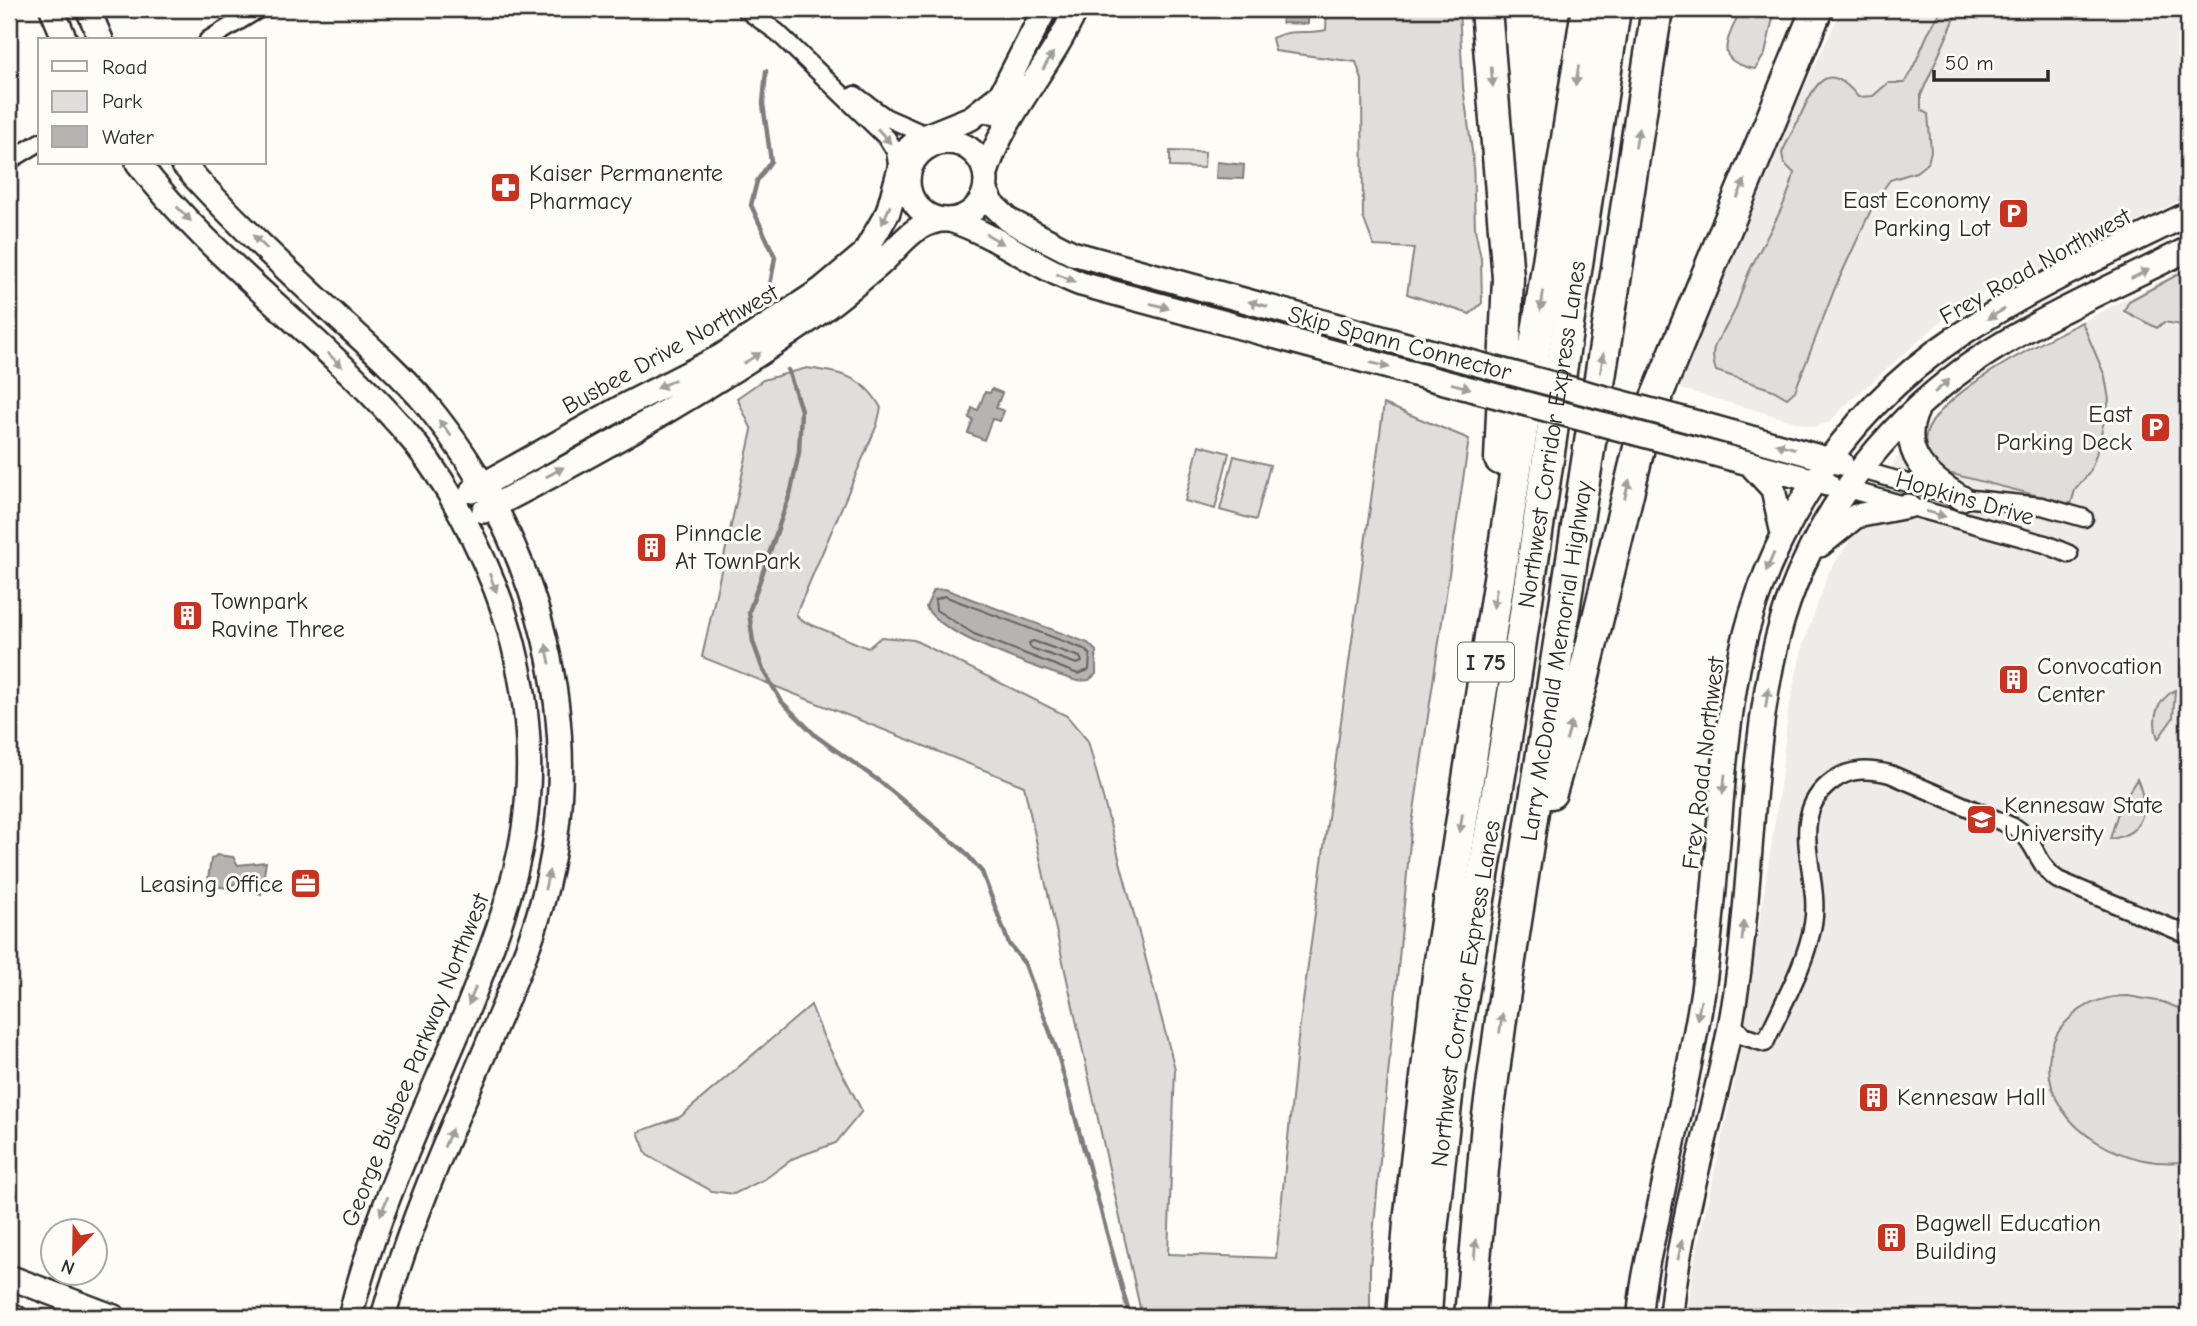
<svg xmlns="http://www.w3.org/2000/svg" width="2197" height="1326" font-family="'Comic Neue',sans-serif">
  <rect width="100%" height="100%" fill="#fdfcf7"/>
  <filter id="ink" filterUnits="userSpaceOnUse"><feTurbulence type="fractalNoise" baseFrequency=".0143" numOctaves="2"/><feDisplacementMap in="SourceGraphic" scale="14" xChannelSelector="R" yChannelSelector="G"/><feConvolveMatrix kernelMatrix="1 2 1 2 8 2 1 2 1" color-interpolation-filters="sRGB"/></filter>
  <g filter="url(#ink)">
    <!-- built -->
    <path fill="#edece8" d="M 1842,9 L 2188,9 L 2188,196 L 2094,244 L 1962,303 L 1848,403 L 1830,422 L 1814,427 L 1674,387 L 1741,220 Z
      M 2188,267 L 2188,1317 L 1687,1317 L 1693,1268 L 1738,1066 L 1781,780 L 1788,712 L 1803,645 L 1829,572 L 1855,533 L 1896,459 L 1945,405 L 1982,377 L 2027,350 Z"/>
    <!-- green -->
    <path fill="#dfdeda" stroke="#858482" stroke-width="2" d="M 1327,9 L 1459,9 L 1463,87 L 1473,158 L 1475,229 L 1481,258 L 1482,303 L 1470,314 L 1407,294 L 1414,248 L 1374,246 L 1363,217 L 1362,80 L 1356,62 L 1275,51 L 1272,38 C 1294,28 1304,35 1326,30 Z
      M 1740,9 L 1775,9 L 1765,54 L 1755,69 C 1709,60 1730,39 1740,9 Z
      M 1943,9 L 1959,9 L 1921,95 L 1921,110 L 1928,114 L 1931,151 L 1928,163 L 1916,172 L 1890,180 L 1875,201 L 1835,288 L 1795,391 L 1787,398 L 1773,390 L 1716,371 C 1707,346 1720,339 1731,318 C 1739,304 1742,287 1749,272 C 1762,243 1788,204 1794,173 L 1784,163 L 1782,153 C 1788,139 1796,126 1802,112 C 1817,80 1829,61 1858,97 L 1873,96 L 1888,83 L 1904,83 C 1921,59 1923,34 1943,9 Z
      M 1170,151 L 1205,152 L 1204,168 L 1170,167 Z
      M 2188,269 L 2188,326 L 2164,322 L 2157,328 L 2124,311 L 2129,301 Z
      M 2082,322 L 2105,376 L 2109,400 L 2096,455 L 2090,472 L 2075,490 L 2071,504 L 1936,470 C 1931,460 1923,446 1926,435 C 1938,392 2043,342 2082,322 Z
      M 807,368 C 841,373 864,376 881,408 L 877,425 L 796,614 L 800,620 L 868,648 L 881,637 L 914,640 L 1067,716 L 1088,741 L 1175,1069 L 1168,1254 L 1276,1258 L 1298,1039 L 1384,404 L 1469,439 L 1411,831 L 1370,1267 L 1370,1317 L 1142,1317 L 1024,786 L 702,657 L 752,430 L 737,398 L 763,380 Z
      M 1199,445 L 1229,453 L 1215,509 L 1185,501 Z
      M 1234,456 L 1270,465 L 1256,520 L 1220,510 Z
      M 2175,690 L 2173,718 L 2158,739 C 2151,719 2156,701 2175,690 Z
      M 2137,779 C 2149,807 2146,834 2110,839 L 2120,806 Z
      M 2128,996 L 2163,1002 L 2188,1012 L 2188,1161 C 2131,1171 2049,1132 2049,1066 C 2049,1047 2056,1031 2070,1018 C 2086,1003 2106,996 2128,996 Z
      M 811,1005 L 824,1038 L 862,1111 L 836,1143 L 794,1158 L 765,1179 L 734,1194 L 712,1191 L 647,1155 L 638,1132 L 680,1117 Z"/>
    <!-- water -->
    <path fill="#b5b4b1" stroke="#7e7d7b" stroke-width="2" d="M 1282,10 L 1308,10 L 1308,24 L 1282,23 Z
      M 1217,162 L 1244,165 L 1243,179 L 1216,178 Z
      M 992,389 L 1002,393 L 996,408 L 1004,411 L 1000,421 L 992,419 L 984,440 L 968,433 L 973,420 L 969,418 L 972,408 L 978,410 L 985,392 L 990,393 Z
      M 945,589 L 1088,643 L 1096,651 L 1096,674 L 1089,680 L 1077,681 C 1046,671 938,635 926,607 L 934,590 Z
      M 217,855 L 233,857 L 238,865 L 266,862 L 261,894 L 236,883 L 228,888 L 213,886 L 208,879 L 211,859 Z"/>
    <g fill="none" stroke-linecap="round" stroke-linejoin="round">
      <!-- shore -->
      <path stroke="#626261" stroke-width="2" d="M 944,596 L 1084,649 L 1090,655 L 1089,670 L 1078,674 L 974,634 L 936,610 L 935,600 Z
        M 1033,641 L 1080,657 L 1082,662 L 1077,664 L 1031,648 L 1029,643 Z"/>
      <!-- stream -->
      <path stroke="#7e7d7b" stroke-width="4.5" d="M 815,18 L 823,9
        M 766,71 L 763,104 L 771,161 L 757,181 L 751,205 L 775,257 L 767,303
        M 788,370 L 801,410 L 799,452 L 791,491 L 749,612 L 753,642 L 763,670 L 782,702 L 816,736 L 879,781 L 964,851 L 982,872 L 1009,944 L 1025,964 L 1057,1051 L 1130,1317"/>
      <defs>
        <path id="street" d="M 745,9 L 777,32 L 887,138 L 895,151 L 898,171
          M 208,40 L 259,9
          M 855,95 L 885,117 L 933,138
          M 9,161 L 40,142
          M 1861,470 L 1962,498 L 2042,506 L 2084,518
          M 1847,489 L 2045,544 L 2069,554
          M 1731,1022 L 1743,1036 L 1765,1043 C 1781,1006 1806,965 1813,924 C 1822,875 1783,815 1834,780 C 1851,768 1870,769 1890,774 L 2016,828 C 2036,841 2037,866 2058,880 L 2188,935"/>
        <path id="secondary" d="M 52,9 L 65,40
          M 88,9 L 101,40
          M 992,112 L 1045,9
          M908 181a39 39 0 1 1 78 0a39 39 0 1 1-78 0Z
          M 138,163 C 218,267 331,341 414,442 C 449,486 474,535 495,587 C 524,662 536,749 524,829 C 514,893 490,953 466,1013 C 424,1114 376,1211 350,1317
          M 182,163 C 230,217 284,267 337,317 C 368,345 400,373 427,405 C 540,542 590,729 542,903 C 528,954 505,1002 485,1051 C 447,1139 409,1225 383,1317
          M 986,173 C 1004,113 1051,66 1076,9
          M 986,191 L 993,205 L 1010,221 L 1072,253 L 1418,348
          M 950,220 C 997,235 1035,267 1081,284 L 1414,374
          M 1917,410 C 1897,452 1928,478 1962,498
          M 1698,423 L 1841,463
          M 1692,448 L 1827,484
          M 1750,464 L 1773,489 L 1783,534
          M 472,491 L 622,407 L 720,357 L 821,290 L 864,254 L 888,212 L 902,161 L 909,148 L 919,139 L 971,118 L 998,97
          M 484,511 C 588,458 692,399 789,334 C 820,314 849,290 878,266 C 900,247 910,226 940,220
          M 1820,545 L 1856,516 L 1908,506
          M 9,1277 L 114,1317
          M 9,1314 L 15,1317
          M 1640,1317 C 1641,1285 1650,1251 1657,1219 C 1672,1143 1691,1067 1703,990 C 1718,889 1718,786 1735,685 C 1758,544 1839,415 1958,336 C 2030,288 2111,252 2188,214
          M 1671,1317 C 1680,1204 1722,1096 1737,984 C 1753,870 1750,752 1777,640 C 1803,536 1868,443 1952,378 C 2019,326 2112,288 2188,249"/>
        <g id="highway">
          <path d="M 1486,9 L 1508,278 L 1500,459"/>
          <path d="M 1551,793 L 1582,684 L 1644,427 L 1817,9"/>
          <path d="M 1402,1317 L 1409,1222 L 1439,967 L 1587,9"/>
          <path id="s1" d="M 1426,1317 L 1430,1248 L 1449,1078 L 1509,721 L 1615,9"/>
          <path id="s2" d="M 1470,1317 L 1487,1123 L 1502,1012 L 1657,9"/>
        </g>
      </defs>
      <!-- street casing -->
      <use href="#street" stroke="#2b2b2b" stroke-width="21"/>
      <!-- secondary casing -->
      <use href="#secondary" stroke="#2b2b2b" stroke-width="28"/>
      <!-- highway casing -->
      <use href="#highway" stroke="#2b2b2b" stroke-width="35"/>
      <!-- street -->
      <use href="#street" stroke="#fdfcf7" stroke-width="16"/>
      <!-- secondary -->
      <use href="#secondary" stroke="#fdfcf7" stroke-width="23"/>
      <!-- highway -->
      <use href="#highway" stroke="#fdfcf7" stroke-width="30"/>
      <defs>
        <path id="secondary-bridge" d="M 1418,348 L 1698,423
          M 1414,374 L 1692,448"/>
      </defs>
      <!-- secondary-bridge casing -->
      <use href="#secondary-bridge" stroke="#2b2b2b" stroke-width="28" stroke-linecap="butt"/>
      <!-- secondary-bridge -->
      <use href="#secondary-bridge" stroke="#fdfcf7" stroke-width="23"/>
    </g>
    <!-- one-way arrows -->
    <defs><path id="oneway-solid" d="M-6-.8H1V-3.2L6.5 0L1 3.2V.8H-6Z" transform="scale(1.75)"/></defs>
    <g fill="#9e9e9b">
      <use href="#oneway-solid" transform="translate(1048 61) rotate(-59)"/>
      <use href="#oneway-solid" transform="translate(1577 76) rotate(99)"/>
      <use href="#oneway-solid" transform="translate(1492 77) rotate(85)"/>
      <use href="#oneway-solid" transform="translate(884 136) rotate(48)"/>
      <use href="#oneway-solid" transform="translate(1637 138) rotate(-81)"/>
      <use href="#oneway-solid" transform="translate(1741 189) rotate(-67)"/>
      <use href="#oneway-solid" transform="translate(184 214) rotate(46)"/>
      <use href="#oneway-solid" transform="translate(886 215) rotate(114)"/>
      <use href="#oneway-solid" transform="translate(995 239) rotate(30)"/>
      <use href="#oneway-solid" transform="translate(260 242) rotate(-136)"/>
      <use href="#oneway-solid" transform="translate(2140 274) rotate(-27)"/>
      <use href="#oneway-solid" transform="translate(1066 278) rotate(22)"/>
      <use href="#oneway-solid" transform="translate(1542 301) rotate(99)"/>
      <use href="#oneway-solid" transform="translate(1258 304) rotate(-165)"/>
      <use href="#oneway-solid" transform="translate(1160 306) rotate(15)"/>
      <use href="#oneway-solid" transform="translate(1996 314) rotate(150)"/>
      <use href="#oneway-solid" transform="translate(752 358) rotate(-32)"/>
      <use href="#oneway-solid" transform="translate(335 360) rotate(43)"/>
      <use href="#oneway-solid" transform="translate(1602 363) rotate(-81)"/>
      <use href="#oneway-solid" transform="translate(1380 365) rotate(15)"/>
      <use href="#oneway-solid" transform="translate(666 384) rotate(153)"/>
      <use href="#oneway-solid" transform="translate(1461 386) rotate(15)"/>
      <use href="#oneway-solid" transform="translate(1942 386) rotate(-41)"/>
      <use href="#oneway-solid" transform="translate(445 428) rotate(-128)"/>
      <use href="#oneway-solid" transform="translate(1785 446) rotate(-165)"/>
      <use href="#oneway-solid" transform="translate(555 472) rotate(-29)"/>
      <use href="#oneway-solid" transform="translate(1627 489) rotate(-76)"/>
      <use href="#oneway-solid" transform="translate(1936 514) rotate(16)"/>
      <use href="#oneway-solid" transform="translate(1770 562) rotate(113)"/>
      <use href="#oneway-solid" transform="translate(493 583) rotate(69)"/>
      <use href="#oneway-solid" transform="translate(1495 598) rotate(99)"/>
      <use href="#oneway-solid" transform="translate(548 654) rotate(-102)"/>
      <use href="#oneway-solid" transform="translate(1767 698) rotate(-82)"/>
      <use href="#oneway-solid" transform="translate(1569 731) rotate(-74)"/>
      <use href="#oneway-solid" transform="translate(1724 784) rotate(96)"/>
      <use href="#oneway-solid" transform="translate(1461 823) rotate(99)"/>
      <use href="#oneway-solid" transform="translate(547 880) rotate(-77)"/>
      <use href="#oneway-solid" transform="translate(1743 931) rotate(-84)"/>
      <use href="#oneway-solid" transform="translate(472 996) rotate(112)"/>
      <use href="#oneway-solid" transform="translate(1699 1010) rotate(102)"/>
      <use href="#oneway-solid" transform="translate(1501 1023) rotate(-82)"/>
      <use href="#oneway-solid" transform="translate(448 1138) rotate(-67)"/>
      <use href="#oneway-solid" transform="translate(384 1206) rotate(112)"/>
      <use href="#oneway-solid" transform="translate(1475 1249) rotate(-86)"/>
      <use href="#oneway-solid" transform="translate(1680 1250) rotate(-78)"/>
    </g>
  </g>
  <!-- icons -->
  <defs>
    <symbol id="pharmacy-square" viewBox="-11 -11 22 22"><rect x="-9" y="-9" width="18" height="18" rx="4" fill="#c8321e" stroke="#fdfcf7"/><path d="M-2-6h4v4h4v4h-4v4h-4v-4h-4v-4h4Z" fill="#fff"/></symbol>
    <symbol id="parking-square" viewBox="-11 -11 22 22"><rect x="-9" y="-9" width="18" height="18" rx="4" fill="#c8321e" stroke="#fdfcf7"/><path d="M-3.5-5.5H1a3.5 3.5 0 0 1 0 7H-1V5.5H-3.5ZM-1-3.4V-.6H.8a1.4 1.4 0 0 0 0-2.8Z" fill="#fff"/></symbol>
    <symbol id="building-square" viewBox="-11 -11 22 22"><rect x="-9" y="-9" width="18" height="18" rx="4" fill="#c8321e" stroke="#fdfcf7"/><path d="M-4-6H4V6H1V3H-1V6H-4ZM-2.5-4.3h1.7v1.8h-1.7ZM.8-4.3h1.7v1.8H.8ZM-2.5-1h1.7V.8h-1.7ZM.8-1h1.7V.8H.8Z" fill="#fff"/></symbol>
    <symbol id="university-square" viewBox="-11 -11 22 22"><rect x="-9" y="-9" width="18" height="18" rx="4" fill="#c8321e" stroke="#fdfcf7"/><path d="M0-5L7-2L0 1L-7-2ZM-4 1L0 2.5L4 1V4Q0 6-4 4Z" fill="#fff"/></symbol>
    <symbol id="office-square" viewBox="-11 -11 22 22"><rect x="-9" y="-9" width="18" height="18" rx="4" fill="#c8321e" stroke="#fdfcf7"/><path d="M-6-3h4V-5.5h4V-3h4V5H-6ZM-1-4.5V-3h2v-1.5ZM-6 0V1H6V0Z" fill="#fff"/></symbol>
  </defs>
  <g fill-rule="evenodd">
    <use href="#pharmacy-square" x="488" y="170" width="35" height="35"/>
    <use href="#parking-square" x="1996" y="196" width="35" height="35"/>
    <use href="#parking-square" x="2138" y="410" width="35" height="35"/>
    <use href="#building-square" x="634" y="530" width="35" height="35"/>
    <use href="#building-square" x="170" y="598" width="35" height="35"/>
    <use href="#building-square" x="1996" y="662" width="35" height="35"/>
    <use href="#university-square" x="1964" y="802" width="35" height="35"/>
    <use href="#office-square" x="288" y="866" width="35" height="35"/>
    <use href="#building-square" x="1856" y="1080" width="35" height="35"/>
    <use href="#building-square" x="1874" y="1220" width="35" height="35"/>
  </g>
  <g text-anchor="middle" stroke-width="6" stroke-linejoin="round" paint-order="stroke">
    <!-- shield labels -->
    <rect fill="#fdfcf7" stroke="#6a6a68" stroke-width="2" x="1458" y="642.5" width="56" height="39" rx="5"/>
    <g font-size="23" font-weight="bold" fill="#2b2b2b">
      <text x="1486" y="670">I 75</text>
    </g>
    <!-- poi labels -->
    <g font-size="24" fill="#2b2b2b" stroke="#fdfcf7" text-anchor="start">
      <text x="529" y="181">Kaiser Permanente<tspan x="529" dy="28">Pharmacy</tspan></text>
      <text x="1990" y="208" text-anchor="end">East Economy<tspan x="1990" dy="28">Parking Lot</tspan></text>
      <text x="2132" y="422" text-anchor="end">East<tspan x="2132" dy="28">Parking Deck</tspan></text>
      <text x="675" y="541">Pinnacle<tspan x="675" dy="28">At TownPark</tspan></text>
      <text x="211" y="609">Townpark<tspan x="211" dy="28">Ravine Three</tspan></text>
      <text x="2037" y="674">Convocation<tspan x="2037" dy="28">Center</tspan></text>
      <text x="2004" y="813">Kennesaw State<tspan x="2004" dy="28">University</tspan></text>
      <text x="283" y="892" text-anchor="end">Leasing Office</text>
      <text x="1897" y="1105">Kennesaw Hall</text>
      <text x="1915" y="1231">Bagwell Education<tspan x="1915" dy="28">Building</tspan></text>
    </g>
    <!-- street labels -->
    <g font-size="24" fill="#2b2b2b" stroke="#fdfcf7">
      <text transform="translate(2035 266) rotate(-29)" y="8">Frey Road Northwest</text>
      <text transform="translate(1400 343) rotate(15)" y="8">Skip Spann Connector</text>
      <text transform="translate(670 349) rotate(-29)" y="8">Busbee Drive Northwest</text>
      <text dy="8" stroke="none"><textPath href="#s1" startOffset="892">Northwest Corridor Express Lanes</textPath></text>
      <text transform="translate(1965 498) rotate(16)" y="8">Hopkins Drive</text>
      <text dy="8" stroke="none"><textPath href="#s2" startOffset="662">Larry McDonald Memorial Highway</textPath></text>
      <text transform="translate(1703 763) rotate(-83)" y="8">Frey Road Northwest</text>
      <text dy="8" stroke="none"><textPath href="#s1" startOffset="326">Northwest Corridor Express Lanes</textPath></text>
      <text transform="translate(415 1060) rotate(-68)" y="8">George Busbee Parkway Northwest</text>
    </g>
  </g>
  <!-- margin -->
  <rect width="2197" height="1326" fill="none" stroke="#fdfcf7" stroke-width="35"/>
  <rect x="18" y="18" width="2162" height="1291" fill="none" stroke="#2b2b2b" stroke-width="2.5" filter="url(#ink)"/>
  <!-- legend -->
  <rect x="38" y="38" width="228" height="126" fill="#fdfcf7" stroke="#a9a8a5" stroke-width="2"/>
  <rect x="52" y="61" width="35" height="10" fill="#fdfcf7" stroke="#a9a8a5" stroke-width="2"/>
  <text x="102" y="74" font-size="21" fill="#2b2b2b">Road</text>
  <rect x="52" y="91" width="35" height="21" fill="#dfdeda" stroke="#a9a8a5" stroke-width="2"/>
  <text x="102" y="108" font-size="21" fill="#2b2b2b">Park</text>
  <rect x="52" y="126" width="35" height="21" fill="#b5b4b1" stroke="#a9a8a5" stroke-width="2"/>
  <text x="102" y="144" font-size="21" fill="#2b2b2b">Water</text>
  <!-- north arrow -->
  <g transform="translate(74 1252) rotate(202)"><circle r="33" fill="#fdfcf7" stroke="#a9a8a5" stroke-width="2"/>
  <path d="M0-5L12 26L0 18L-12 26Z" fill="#c8321e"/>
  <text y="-10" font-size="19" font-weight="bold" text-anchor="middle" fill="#2b2b2b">N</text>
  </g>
  <!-- scale -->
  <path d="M1934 70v10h114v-10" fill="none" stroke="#2b2b2b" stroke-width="3.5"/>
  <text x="1945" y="70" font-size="21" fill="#2b2b2b" stroke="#fdfcf7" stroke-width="5" paint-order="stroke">50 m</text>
</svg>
